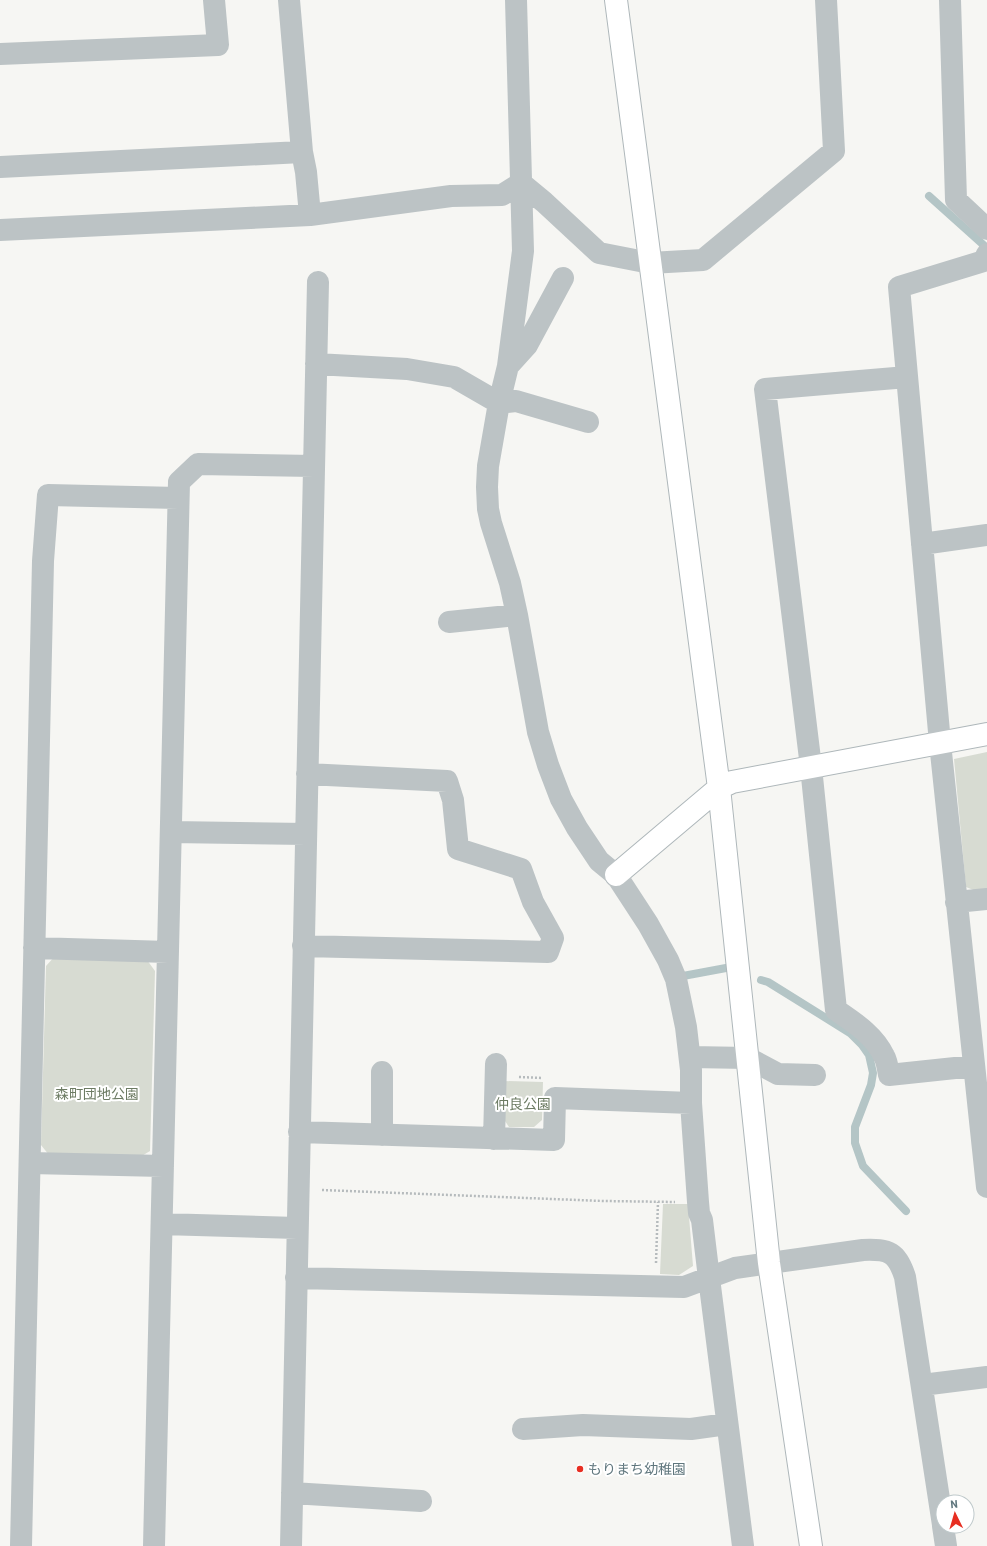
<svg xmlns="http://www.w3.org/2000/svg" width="987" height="1546" font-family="Barlow,'Noto Sans JP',sans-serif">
  <rect width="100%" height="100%" fill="#f6f6f3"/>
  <!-- green -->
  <path fill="#d7dbd2" d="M 987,752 L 987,890 L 976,891 L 966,887 L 954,759 Z
    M 55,956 L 147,960 L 155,971 L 150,1151 L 140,1157 L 49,1155 L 41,1145 L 46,966 Z
    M 504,1081 L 543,1082 L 542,1120 L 534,1127 L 509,1127 L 503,1118 Z
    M 663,1204 L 688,1204 L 693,1266 L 679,1275 L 660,1274 Z"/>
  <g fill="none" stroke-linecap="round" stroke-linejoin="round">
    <!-- stream -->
    <path stroke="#b4c5c6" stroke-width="8" d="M 929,196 L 987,248
      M 683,976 L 726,968
      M 761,980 L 768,982 L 850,1033 L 862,1045 L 869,1055 L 873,1073 L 871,1085 L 855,1127 L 855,1143 L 863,1166 L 906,1211"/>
    <defs>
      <path id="secondary" d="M 616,0 L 719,788 L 769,1263 L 811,1546
        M 616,875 L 719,788 L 732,782 L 987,734"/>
    </defs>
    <!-- secondary casing -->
    <use href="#secondary" stroke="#aeb7ba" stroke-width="24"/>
    <!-- path -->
    <path stroke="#b6bbbd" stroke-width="2.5" stroke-dasharray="2 2" stroke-linecap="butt" d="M 519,1077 L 542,1078
      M 322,1190 L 603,1201 L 675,1202
      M 656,1263 L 658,1202"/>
    <!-- street -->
    <path stroke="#bcc3c5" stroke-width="22" d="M 289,0 L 302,152 L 306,172 L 310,215
      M 516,0 L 523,251 L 508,366 L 499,403 L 488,466 L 487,487 L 488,509 L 491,523 L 510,583 L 517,615 L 538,732 L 548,765 L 561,799 L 577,828 L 599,861 L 616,875 L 648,924 L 668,960 L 676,979 L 686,1027 L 691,1070 L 691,1103 L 698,1202 L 699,1213 L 702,1220 L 709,1278 L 743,1546
      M 950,0 L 956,200 L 987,229
      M 0,54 L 218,45 L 214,0
      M 0,167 L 302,152
      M 521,183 L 544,202 L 599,253 L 650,263 L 703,260 L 834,151 L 826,0
      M 0,230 L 310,215 L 451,196 L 502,195 L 521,183
      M 987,254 L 984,261 L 899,287 L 940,743 L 987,1187
      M 316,364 L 407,369 L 454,377 L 499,403 L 516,401 L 588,422
      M 508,366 L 527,345 L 563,278
      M 907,377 L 765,389 L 811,767 L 836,1010 C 855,1023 874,1035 884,1056 C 887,1061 888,1069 889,1075 L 974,1066
      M 922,544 L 987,535
      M 449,622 L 517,615
      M 171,832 L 306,834
      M 956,902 L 987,899
      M 303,946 L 548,952 L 553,938 L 533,902 L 521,869 L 458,849 L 453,800 L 447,781 L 307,774
      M 34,948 L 168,952
      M 690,1057 L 748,1058 L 778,1074 L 815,1075
      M 299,1132 L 554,1140 L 555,1098 L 691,1103
      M 382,1135 L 382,1072
      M 494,1139 L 496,1064
      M 30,1163 L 163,1166
      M 162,1224 L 297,1228
      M 296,1278 L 684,1287 L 735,1268 L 863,1250 C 889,1249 897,1252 905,1277 L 943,1525
      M 922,1385 L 987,1377
      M 523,1429 L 583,1425 L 691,1429 L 727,1424
      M 292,1493 L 421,1501
      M 943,1526 L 946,1546
      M 21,1546 L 43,561 L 48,495 L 178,498
      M 154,1546 L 179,482 L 198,464 L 314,466
      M 291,1546 L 318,282"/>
    <!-- secondary -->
    <use href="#secondary" stroke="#fff" stroke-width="22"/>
  </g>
  <!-- markers -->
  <circle fill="#e72e21" stroke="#fff" stroke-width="1.5" cx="580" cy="1469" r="4"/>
  <g text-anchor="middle" stroke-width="4" stroke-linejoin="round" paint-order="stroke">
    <!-- park labels -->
    <g font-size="14" fill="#6c7b63" stroke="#fff">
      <text x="97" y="1099">森町団地公園</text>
      <text x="523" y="1109">仲良公園</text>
    </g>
    <!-- poi labels -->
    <g font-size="14" fill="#60777e" stroke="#fff" text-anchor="start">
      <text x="588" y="1474">もりまち幼稚園</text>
    </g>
  </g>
  <!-- north arrow -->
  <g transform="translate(955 1514) rotate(355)"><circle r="19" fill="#ffffff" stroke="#bfc9cb"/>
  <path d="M0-3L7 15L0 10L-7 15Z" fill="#e72e21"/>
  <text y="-6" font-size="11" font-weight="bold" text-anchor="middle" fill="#60777e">N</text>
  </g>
</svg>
